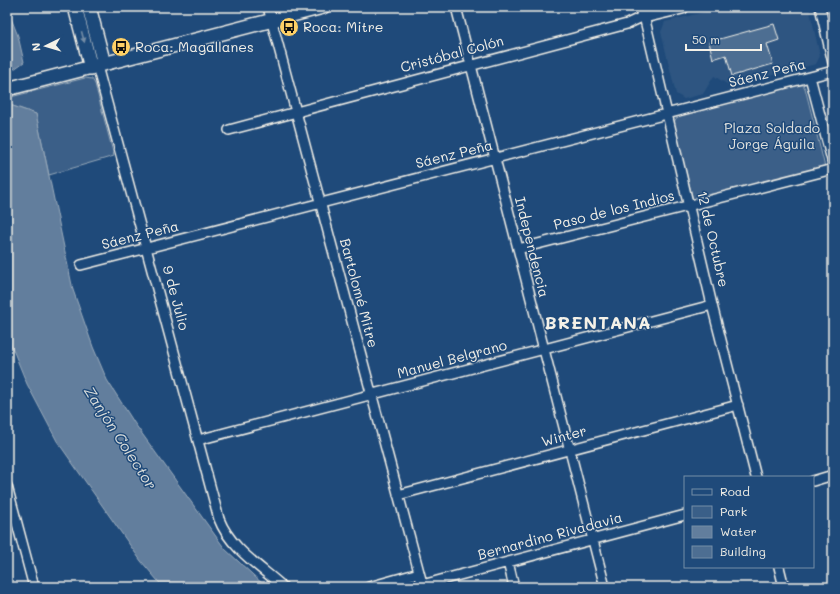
<svg xmlns="http://www.w3.org/2000/svg" width="840" height="594" font-family="Mali,sans-serif">
  <rect width="100%" height="100%" fill="#1f4a7a"/>
  <filter id="ink" filterUnits="userSpaceOnUse"><feTurbulence type="fractalNoise" baseFrequency=".025" numOctaves="2"/><feDisplacementMap in="SourceGraphic" scale="8" xChannelSelector="R" yChannelSelector="G"/><feConvolveMatrix kernelMatrix="1 2 1 2 8 2 1 2 1" color-interpolation-filters="sRGB"/></filter>
  <g filter="url(#ink)">
    <!-- built -->
    <path fill="#2d5581" d="M 724,7 L 809,7 L 820,56 L 816,64 L 730,86 L 714,76 L 703,94 L 684,99 L 676,94 L 661,32 L 665,22 Z"/>
    <!-- green -->
    <path fill="#3a5f88" stroke="#97a8b8" d="M 85,78 L 92,79 L 95,84 L 114,156 L 49,175 L 36,114 L 7,104 L 7,98 Z
      M 797,85 L 803,85 L 805,88 L 825,167 L 693,200 L 674,124 L 675,120 L 679,115 Z"/>
    <!-- water -->
    <path fill="#627e9d" stroke="#9cacbb" d="M 7,8 L 18,36 L 24,62 L 7,74 Z
      M 7,104 L 36,114 L 73,290 L 93,347 L 107,380 L 135,424 L 225,549 L 266,587 L 163,587 L 141,561 L 57,441 L 27,384 L 7,335 Z"/>
    <!-- building -->
    <path fill="#4d6e92" stroke="#f4f1e8" d="M 774,24 L 779,40 L 767,44 L 773,64 L 732,76 L 726,55 L 713,59 L 709,42 Z"/>
    <g fill="none" stroke-linecap="round" stroke-linejoin="round">
      <defs>
        <path id="street" d="M 268,7 L 423,587
          M 456,7 L 605,587
          M 820,7 L 833,63
          M 97,66 L 219,519 C 230,548 261,567 283,587
          M 810,77 L 833,164
          M 229,130 L 627,24 L 644,16 L 712,305 L 756,477
          M 518,249 L 833,169
          M 81,265 L 833,71
          M 198,440 L 712,305
          M 813,481 L 833,475
          M 7,486 L 34,587
          M 398,495 L 738,405
          M 508,562 L 514,587
          M 779,567 L 784,587
          M 422,585 L 685,515
          M 369,587 L 419,573"/>
        <path id="secondary" d="M 75,7 L 91,68
          M 89,7 L 104,64
          M 642,7 L 644,16 L 682,7
          M 7,89 L 323,7"/>
      </defs>
      <!-- street casing -->
      <use href="#street" stroke="#f4f1e8" stroke-width="12"/>
      <!-- secondary casing -->
      <use href="#secondary" stroke="#f4f1e8" stroke-width="16"/>
      <!-- street -->
      <use href="#street" stroke="#1f4a7a" stroke-width="9"/>
      <!-- secondary -->
      <use href="#secondary" stroke="#1f4a7a" stroke-width="13"/>
    </g>
    <!-- one-way arrows -->
    <defs><path id="oneway-solid" d="M-6-.8H1V-3.2L6.5 0L1 3.2V.8H-6Z"/></defs>
    <use fill="#748da6" href="#oneway-solid" transform="translate(83 37) rotate(75)"/>
  </g>
  <!-- icons -->
  <defs>
    <symbol id="bus-disc" viewBox="-11 -11 22 22"><circle r="9.5" fill="#ffd166" stroke="#1f4a7a"/><path d="M-5-6H5V4H4V6H2V4H-2V6H-4V4H-5ZM-3.5-4V0h7V-4ZM-3.5 1.2v1.5H-2V1.2ZM2 1.2v1.5H3.5V1.2Z" fill="#111"/></symbol>
  </defs>
  <g fill-rule="evenodd">
    <use href="#bus-disc" x="278" y="16" width="22" height="22"/>
    <use href="#bus-disc" x="110" y="36" width="22" height="22"/>
  </g>
  <g text-anchor="middle" stroke-width="3" stroke-linejoin="round" paint-order="stroke">
    <!-- poi labels -->
    <g font-size="14" fill="#f4f1e8" stroke="#1f4a7a" text-anchor="start">
      <text x="303" y="32">Roca: Mitre</text>
      <text x="135" y="52">Roca: Magallanes</text>
    </g>
    <!-- street labels -->
    <g font-size="14" fill="#f4f1e8" stroke="#1f4a7a">
      <text transform="translate(452 54) rotate(-15)" y="5">Cristóbal Colón</text>
      <text transform="translate(767 73) rotate(-14)" y="5">Sáenz Peña</text>
      <text transform="translate(454 154) rotate(-14)" y="5">Sáenz Peña</text>
      <text transform="translate(614 210) rotate(-14)" y="5">Paso de los Indios</text>
      <text transform="translate(140 235) rotate(-14)" y="5">Sáenz Peña</text>
      <text transform="translate(713 239) rotate(77)" y="5">12 de Octubre</text>
      <text transform="translate(532 247) rotate(76)" y="5">Independencia</text>
      <text transform="translate(359 293) rotate(75)" y="5">Bartolomé Mitre</text>
      <text transform="translate(176 298) rotate(75)" y="5">9 de Julio</text>
      <text transform="translate(452 359) rotate(-15)" y="5">Manuel Belgrano</text>
      <text transform="translate(564 436) rotate(-15)" y="5">Winter</text>
      <text transform="translate(550 536) rotate(-15)" y="5">Bernardino Rivadavia</text>
    </g>
    <!-- park labels -->
    <g font-size="14" fill="#e1e2de" stroke="#1f4a7a">
      <text x="772" y="133">Plaza Soldado<tspan x="772" dy="16">Jorge Águila</tspan></text>
    </g>
    <!-- water labels -->
    <g font-size="15" font-style="italic" fill="#dee0dd" stroke="#1f4a7a">
      <text transform="translate(120 438) rotate(57)" y="5">Zanjón Colector</text>
    </g>
    <!-- district labels -->
    <g font-size="18" font-weight="bold" letter-spacing="1" fill="#f4f1e8" stroke="#1f4a7a">
      <text x="598" y="329">BRENTANA</text>
    </g>
  </g>
  <!-- margin -->
  <rect width="840" height="594" fill="none" stroke="#1f4a7a" stroke-width="24"/>
  <rect x="12" y="12" width="816" height="570" fill="none" stroke="#f4f1e8" stroke-width="1.5" filter="url(#ink)"/>
  <!-- legend -->
  <rect x="684" y="476" width="130" height="92" fill="#1f4a7a" stroke="#748da6"/>
  <rect x="692" y="489" width="20" height="6" fill="#1f4a7a" stroke="#748da6"/>
  <text x="720" y="496" font-size="12" fill="#f4f1e8">Road</text>
  <rect x="692" y="506" width="20" height="12" fill="#3a5f88" stroke="#748da6"/>
  <text x="720" y="516" font-size="12" fill="#f4f1e8">Park</text>
  <rect x="692" y="526" width="20" height="12" fill="#627e9d" stroke="#748da6"/>
  <text x="720" y="536" font-size="12" fill="#f4f1e8">Water</text>
  <rect x="692" y="546" width="20" height="12" fill="#4d6e92" stroke="#748da6"/>
  <text x="720" y="556" font-size="12" fill="#f4f1e8">Building</text>
  <!-- north arrow -->
  <g transform="translate(46 46) rotate(265)" stroke="#1f4a7a" stroke-width="3" paint-order="stroke">
  <path d="M0-3L7 15L0 10L-7 15Z" fill="#f4f1e8"/>
  <text y="-6" font-size="11" font-weight="bold" text-anchor="middle" fill="#f4f1e8">N</text>
  </g>
  <!-- scale -->
  <path d="M686 44v6h75v-6" fill="none" stroke="#f4f1e8" stroke-width="2"/>
  <text x="692" y="44" font-size="12" fill="#f4f1e8" stroke="#1f4a7a" stroke-width="3" paint-order="stroke">50 m</text>
</svg>
